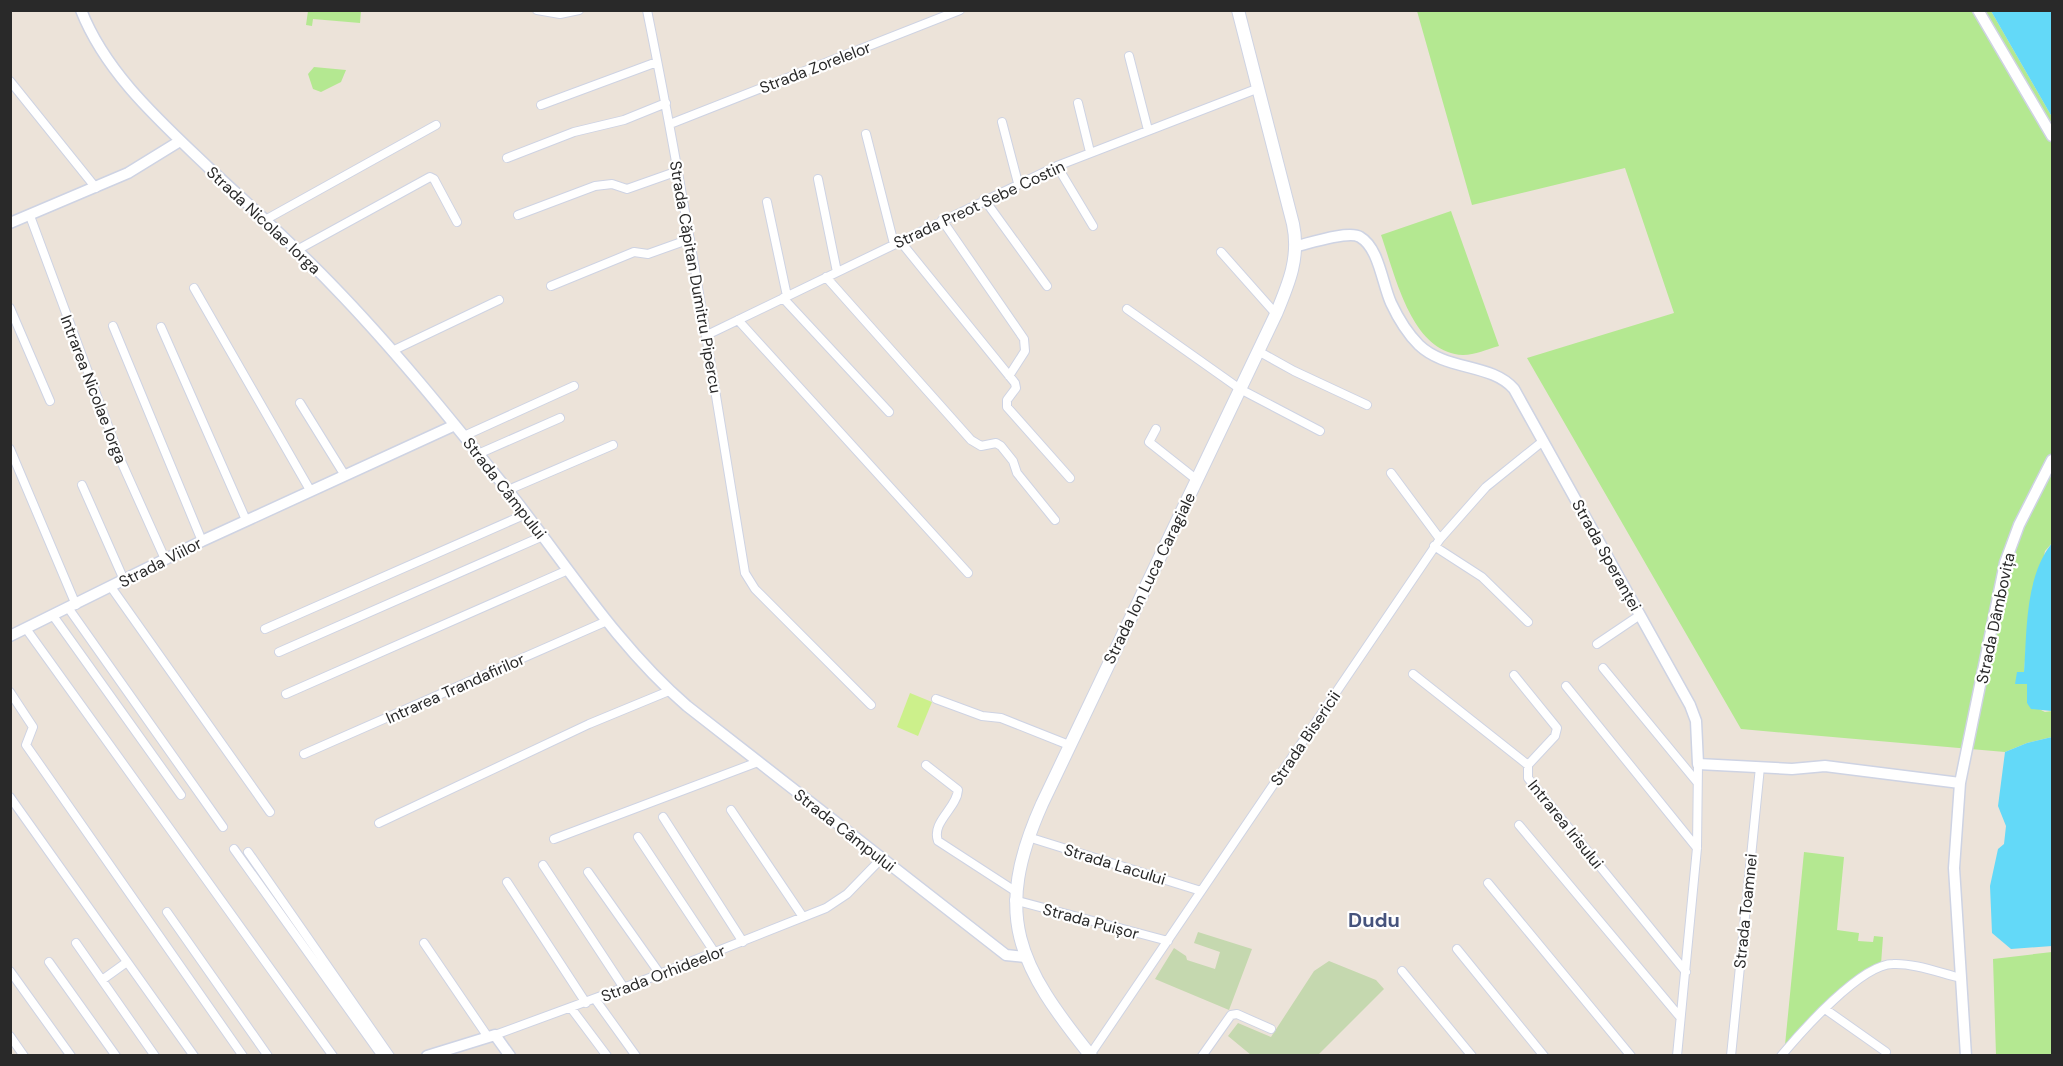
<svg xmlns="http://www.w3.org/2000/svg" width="2063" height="1066" font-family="'DM Sans',sans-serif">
  <rect width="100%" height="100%" fill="#ece3d9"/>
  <!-- green -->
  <path fill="#b4e891" d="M 308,11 L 361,11 L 360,23 L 313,19 L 312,26 L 306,25 Z
    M 1417,11 L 1991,11 L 2052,117 L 2052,543 L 2045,551 L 2026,647 L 2024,672 L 2015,684 L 2027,684 L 2027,703 L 2045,712 L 2052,711 L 2052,737 L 2027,743 L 2005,752 L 1741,729 L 1527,358 L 1674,313 L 1625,168 L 1472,205 Z
    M 314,67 L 346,70 L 341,82 L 321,92 L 313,89 L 308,74 Z
    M 1451,211 L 1499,346 C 1487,349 1475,355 1463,355 C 1411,353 1395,274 1381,235 Z
    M 1804,852 L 1844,857 L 1837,930 L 1859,933 L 1858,941 L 1873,942 L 1874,936 L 1883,937 L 1881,964 L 1785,1045 Z
    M 2052,952 L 2052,1055 L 1996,1055 L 1993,959 Z"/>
  <!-- cemetery -->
  <path fill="#c5d8af" d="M 1198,932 L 1252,949 L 1229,1010 L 1155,979 L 1174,948 L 1186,956 L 1187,960 L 1215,969 L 1220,952 L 1194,943 Z
    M 1329,961 L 1376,980 L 1384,989 L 1318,1055 L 1251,1055 L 1228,1036 L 1238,1023 L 1271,1037 L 1314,971 Z"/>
  <!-- pitch -->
  <path fill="#ccf08b" d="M 910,693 L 932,702 L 918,736 L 897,727 Z"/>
  <!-- water -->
  <path fill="#63d9f8" d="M 1991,11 L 2052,11 L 2052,117 Z
    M 2052,543 L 2052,711 L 2031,709 L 2027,703 L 2027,684 L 2015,684 L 2017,672 L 2024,672 C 2027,630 2025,577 2052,543 Z
    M 2052,737 L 2052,946 L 2011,949 L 1992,933 L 1990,886 L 1998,849 L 2004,844 L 2006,826 L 1998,806 L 2005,752 L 2027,743 Z"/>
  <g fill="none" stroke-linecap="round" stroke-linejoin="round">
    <defs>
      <path id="minor" d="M 537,10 L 560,14 L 579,10
        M 647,10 C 685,197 714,385 745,573 L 755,589 L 871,705
        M 1129,56 L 1148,130
        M 10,81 L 96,188
        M 1078,103 L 1090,152
        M 541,105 L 657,62
        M 1002,122 L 1018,183
        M 670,124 L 960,10
        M 866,134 L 894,244
        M 507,158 L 574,132 L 624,120 L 666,103
        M 1057,166 L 1093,226
        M 818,179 L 837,272
        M 984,199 L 1047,286
        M 767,202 L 787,296
        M 518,215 L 595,186 L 612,184 L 627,189 L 678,171
        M 30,216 L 121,461 L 165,559
        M 265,220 L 436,125
        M 942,220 L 1024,339 L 1025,351 L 1009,376
        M 900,241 L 1015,383 L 1016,388 L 1007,400 L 1007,407 L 1070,478
        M 297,250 L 430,177 L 434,179 L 457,222
        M 1221,252 L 1276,314
        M 826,277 L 971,440 L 981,446 L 996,443 L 1001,446 L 1013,461 L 1017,473 L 1055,520
        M 551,286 L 634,252 L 648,254 L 690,239
        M 194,288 L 310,490
        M 783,298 L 889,412
        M 10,308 L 50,401
        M 1127,309 L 1240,389 L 1320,431
        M 738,320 L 968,573
        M 113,326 L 202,541
        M 161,327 L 246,520
        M 707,335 L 1057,166 L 1259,88
        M 392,351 L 499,300
        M 1258,351 L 1294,371 L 1367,405
        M 300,403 L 344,474
        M 1156,429 L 1149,442 L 1197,480
        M 464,436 L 574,386
        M 10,449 L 76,605
        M 478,454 L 560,418
        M 1391,473 L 1440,539
        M 82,485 L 124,580
        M 508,490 L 613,445
        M 1434,546 L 1482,577 L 1528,622
        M 111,587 L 270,812
        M 69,609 L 223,827
        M 54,617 L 181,795
        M 265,629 L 526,514
        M 27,630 L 333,1056
        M 1597,644 L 1640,615
        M 279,652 L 543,536
        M 1603,668 L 1697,782
        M 1413,674 L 1528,765
        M 1514,675 L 1557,728 L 1555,736 L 1528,765 L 1528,778 L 1686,972
        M 1566,686 L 1697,848
        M 10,692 L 33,727 L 26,745 L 243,1056
        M 286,694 L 568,570
        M 936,699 L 982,716 L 1001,718 L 1069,745
        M 304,754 L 607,621
        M 926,765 L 958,790 C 957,808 931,822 938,841 L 1015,891
        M 10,797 L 194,1056
        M 731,810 L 803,917
        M 663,817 L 743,942
        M 379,823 L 589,724 L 669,691
        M 1519,825 L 1680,1017
        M 638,837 L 715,953
        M 1028,837 L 1201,891
        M 554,839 L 758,762
        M 234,849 L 382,1056
        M 248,852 L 390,1056
        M 543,865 L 624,988
        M 588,872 L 660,974
        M 507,882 L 586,1003
        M 1488,883 L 1631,1056
        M 1014,900 L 1168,941
        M 167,912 L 268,1056
        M 76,943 L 155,1056
        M 424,943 L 488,1037
        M 1457,949 L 1544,1056
        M 49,962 L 116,1056
        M 10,971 L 71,1056
        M 1402,971 L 1472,1056
        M 102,980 L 127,962
        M 595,999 L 636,1056
        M 571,1008 L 607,1056
        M 1825,1009 L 1886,1052
        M 495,1035 L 642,981 L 826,908 L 847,894 L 881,859
        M 10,1036 L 24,1056
        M 1090,1055 L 1440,539 L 1486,487 L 1543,441
        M 1202,1056 L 1231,1015 L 1237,1014 L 1271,1029
        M 1677,1056 L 1697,848 L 1698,764
        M 1731,1056 L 1760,767
        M 1781,1056 C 1801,1032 1861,964 1893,964 C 1914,963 1940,973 1961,978"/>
      <path id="tertiary" d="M 81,10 C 106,74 161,122 209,168 C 251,207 294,245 334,287 C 395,350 451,420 506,488 C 565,562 615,644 687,706 L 1006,955 L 1025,957
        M 1978,10 L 2052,136
        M 10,223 L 128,173 L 180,141
        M 1297,246 C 1310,243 1349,230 1360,237 C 1379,248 1382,283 1391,303 C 1398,318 1407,333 1419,345 C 1446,371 1492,363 1514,389 L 1690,705 L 1696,721 L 1698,764 L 1792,769 L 1825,766 L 1960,783
        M 10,636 L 202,541 L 455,425
        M 427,1056 L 495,1035 L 510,1056
        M 1966,1056 L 1954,868 L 1960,783 L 2005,563 L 2019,525 L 2052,460"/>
      <path id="secondary" d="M 1091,1056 C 1018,965 992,916 1042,804 L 1276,314 C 1289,283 1300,257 1293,224 L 1238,10"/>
    </defs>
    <!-- minor casing -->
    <use href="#minor" stroke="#ced3e3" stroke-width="10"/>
    <!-- tertiary casing -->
    <use href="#tertiary" stroke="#ced3e3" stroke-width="13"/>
    <!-- secondary casing -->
    <use href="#secondary" stroke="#ced3e3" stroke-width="14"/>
    <!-- minor -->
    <use href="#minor" stroke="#fff" stroke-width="8"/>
    <!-- tertiary -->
    <use href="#tertiary" stroke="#fff" stroke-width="10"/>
    <!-- secondary -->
    <use href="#secondary" stroke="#fff" stroke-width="12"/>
  </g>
  <g text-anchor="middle" stroke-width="4.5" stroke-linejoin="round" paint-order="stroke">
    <!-- street labels -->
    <g font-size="16" fill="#292929" stroke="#fff">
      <text transform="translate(815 67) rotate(-21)" y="6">Strada Zorelelor</text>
      <text transform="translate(979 204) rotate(-25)" y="6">Strada Preot Sebe Costin</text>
      <text transform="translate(264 220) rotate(43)" y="6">Strada Nicolae Iorga</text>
      <text transform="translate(696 277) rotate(80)" y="6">Strada Căpitan Dumitru Pipercu</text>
      <text transform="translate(94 389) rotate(69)" y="6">Intrarea Nicolae Iorga</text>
      <text transform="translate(505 488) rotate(52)" y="6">Strada Câmpului</text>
      <text transform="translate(1607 555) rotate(61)" y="6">Strada Speranței</text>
      <text transform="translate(160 562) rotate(-27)" y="6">Strada Viilor</text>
      <text transform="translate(1149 578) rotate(-64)" y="6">Strada Ion Luca Caragiale</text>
      <text transform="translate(1995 618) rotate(-78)" y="6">Strada Dâmbovița</text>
      <text transform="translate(455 688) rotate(-24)" y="6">Intrarea Trandafirilor</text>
      <text transform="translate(1305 738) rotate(-56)" y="6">Strada Bisericii</text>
      <text transform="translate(1566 824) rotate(51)" y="6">Intrarea Irisului</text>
      <text transform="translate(845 830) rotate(38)" y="6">Strada Câmpului</text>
      <text transform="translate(1115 864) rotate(17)" y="6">Strada Lacului</text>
      <text transform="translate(1745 911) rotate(-84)" y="6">Strada Toamnei</text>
      <text transform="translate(1091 921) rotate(15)" y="6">Strada Puișor</text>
      <text transform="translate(663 973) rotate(-21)" y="6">Strada Orhideelor</text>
    </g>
    <!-- quarter labels -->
    <g font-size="20" font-weight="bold" fill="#46537c" stroke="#fff">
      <text x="1374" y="927">Dudu</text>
    </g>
  </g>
  <!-- border -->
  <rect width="2063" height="1066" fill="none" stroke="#292929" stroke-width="24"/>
</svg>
